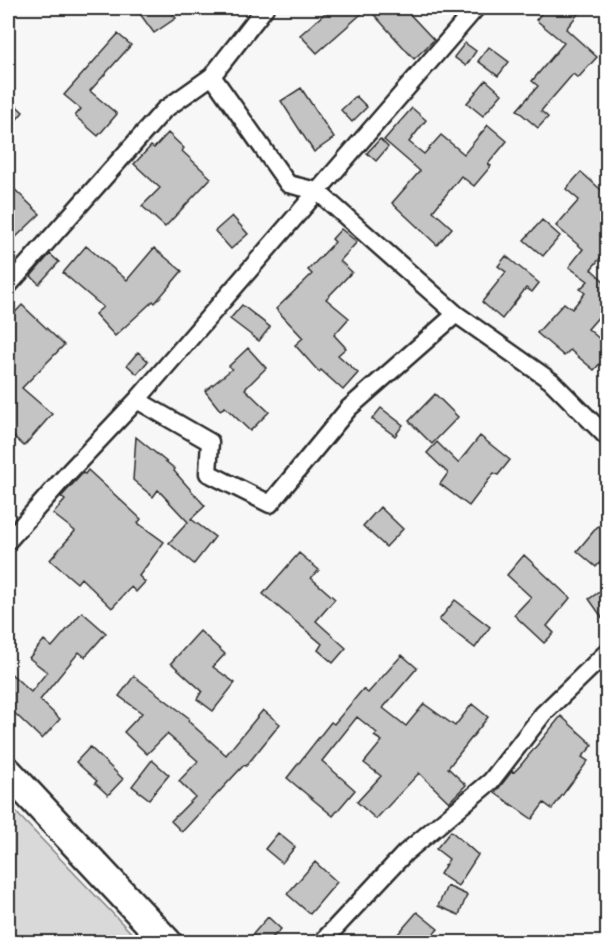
<svg xmlns="http://www.w3.org/2000/svg" width="615" height="950" font-family="'Balsamiq Sans',sans-serif">
  <rect width="100%" height="100%" fill="#f7f7f7"/>
  <filter id="ink" filterUnits="userSpaceOnUse"><feTurbulence type="fractalNoise" baseFrequency=".0167" numOctaves="2"/><feDisplacementMap in="SourceGraphic" scale="12" xChannelSelector="R" yChannelSelector="G"/><feConvolveMatrix kernelMatrix="1 2 1 2 8 2 1 2 1" color-interpolation-filters="sRGB"/></filter>
  <g filter="url(#ink)">
    <!-- green -->
    <path fill="#d9d9d9" stroke="#828282" stroke-width="1.5" d="M 8,804 L 140,942 L 8,942 Z"/>
    <!-- building -->
    <path fill="#c4c4c4" stroke="#2b2b2b" stroke-width="1.5" d="M 149,8 L 169,8 L 176,18 L 154,33 L 140,14 Z
      M 331,8 L 368,8 L 317,53 L 300,35 Z
      M 368,8 L 404,8 L 434,40 L 414,59 Z
      M 546,8 L 570,8 L 578,14 L 566,29 L 597,57 L 578,78 L 573,74 L 541,111 L 548,117 L 538,128 L 517,110 L 538,86 L 532,81 L 564,43 L 536,20 Z
      M 118,34 L 131,45 L 90,91 L 117,114 L 98,136 L 75,116 L 81,109 L 64,95 Z
      M 465,43 L 476,51 L 466,66 L 454,57 Z
      M 489,47 L 509,62 L 498,76 L 478,61 Z
      M 486,80 L 502,94 L 483,116 L 467,103 Z
      M 301,88 L 334,138 L 314,152 L 281,101 Z
      M 356,96 L 367,107 L 352,122 L 341,110 Z
      M 8,98 L 23,112 L 8,130 Z
      M 412,108 L 426,120 L 409,142 L 424,154 L 441,135 L 464,154 L 488,125 L 507,141 L 488,164 L 491,166 L 474,186 L 461,176 L 433,211 L 452,228 L 437,245 L 392,203 L 420,171 L 384,140 Z
      M 168,133 L 184,148 L 182,151 L 211,178 L 165,227 L 142,206 L 160,188 L 134,164 L 151,146 L 154,148 Z
      M 380,139 L 388,147 L 376,161 L 367,153 Z
      M 581,172 L 608,196 L 608,249 L 591,269 L 608,285 L 608,306 L 588,329 L 608,346 L 608,355 L 594,370 L 570,350 L 564,356 L 537,333 L 564,303 L 572,309 L 585,293 L 580,289 L 588,281 L 569,267 L 583,249 L 556,226 L 579,200 L 566,189 Z
      M 8,183 L 40,214 L 14,239 L 8,233 Z
      M 232,216 L 248,234 L 231,249 L 215,231 Z
      M 542,220 L 560,236 L 543,256 L 524,240 Z
      M 341,229 L 357,242 L 340,261 L 352,272 L 326,299 L 349,318 L 334,335 L 346,348 L 338,355 L 358,373 L 343,390 L 321,370 L 319,372 L 295,345 L 303,338 L 276,309 L 312,274 L 308,270 L 335,242 L 332,239 Z
      M 86,246 L 127,280 L 154,248 L 182,271 L 155,303 L 153,301 L 115,336 L 95,314 L 103,307 L 63,273 Z
      M 50,254 L 59,262 L 39,284 L 31,276 Z
      M 506,256 L 539,283 L 532,292 L 526,288 L 502,319 L 482,302 L 506,272 L 498,266 Z
      M 22,305 L 64,345 L 22,388 L 52,414 L 24,446 L 8,431 L 8,320 Z
      M 242,305 L 270,327 L 259,341 L 230,319 Z
      M 248,348 L 266,368 L 245,389 L 269,412 L 250,431 L 225,407 L 220,410 L 205,391 L 232,369 L 229,366 Z
      M 138,352 L 148,361 L 137,374 L 127,365 Z
      M 435,394 L 458,417 L 432,444 L 409,421 Z
      M 381,408 L 403,425 L 395,436 L 372,419 Z
      M 480,436 L 510,460 L 498,475 L 494,473 L 469,506 L 440,484 L 448,473 L 427,453 L 437,442 L 458,463 Z
      M 136,437 L 175,469 L 174,471 L 205,506 L 191,519 L 215,537 L 194,564 L 169,543 L 188,522 L 158,490 L 153,497 L 133,480 Z
      M 88,470 L 141,519 L 138,523 L 164,542 L 139,576 L 145,582 L 136,592 L 131,587 L 112,608 L 81,578 L 77,583 L 50,560 L 75,531 L 53,514 L 65,500 L 61,497 L 83,473 L 85,474 Z
      M 380,507 L 403,529 L 386,547 L 363,526 Z
      M 608,518 L 608,553 L 596,567 L 577,551 L 598,526 L 600,527 Z
      M 299,553 L 319,570 L 311,578 L 335,599 L 316,621 L 346,648 L 333,663 L 318,650 L 322,644 L 263,594 Z
      M 524,555 L 570,598 L 547,626 L 554,633 L 544,643 L 514,615 L 531,597 L 507,575 Z
      M 608,586 L 608,626 L 589,599 Z
      M 455,600 L 490,627 L 475,648 L 439,620 Z
      M 82,612 L 106,633 L 85,657 L 79,652 L 40,700 L 60,719 L 42,739 L 8,707 L 8,671 L 31,692 L 47,672 L 29,658 L 44,640 L 52,647 Z
      M 200,631 L 225,654 L 213,667 L 235,683 L 213,711 L 197,699 L 202,691 L 171,663 Z
      M 402,655 L 417,668 L 383,708 L 406,726 L 424,704 L 455,726 L 472,704 L 488,717 L 448,768 L 466,785 L 449,802 L 419,773 L 376,819 L 357,802 L 381,776 L 364,763 L 382,741 L 374,736 L 377,733 L 357,717 L 322,761 L 355,790 L 333,816 L 287,778 L 331,722 L 334,724 L 363,689 L 368,693 Z
      M 134,676 L 189,718 L 188,721 L 226,755 L 263,710 L 280,724 L 246,766 L 244,765 L 182,832 L 171,821 L 195,797 L 179,781 L 198,761 L 167,734 L 147,754 L 124,732 L 142,713 L 119,696 Z
      M 561,716 L 593,745 L 582,757 L 588,761 L 552,809 L 544,803 L 532,819 L 495,793 L 512,771 L 514,772 L 520,766 Z
      M 90,747 L 123,779 L 108,795 L 95,783 L 97,781 L 76,762 Z
      M 152,760 L 169,775 L 149,799 L 132,786 Z
      M 451,831 L 478,855 L 458,886 L 440,874 L 449,859 L 436,849 Z
      M 278,833 L 295,847 L 282,863 L 265,849 Z
      M 315,862 L 337,882 L 310,914 L 287,894 Z
      M 447,886 L 467,895 L 459,915 L 438,906 Z
      M 417,912 L 438,929 L 426,942 L 391,942 Z
      M 268,917 L 281,929 L 268,942 L 246,942 Z"/>
    <g fill="none" stroke-linecap="round" stroke-linejoin="round">
      <defs>
        <path id="street" d="M 212,76 L 288,184 L 317,191 L 456,314 L 551,381 L 608,438
          M 8,286 L 164,110 L 212,76 L 265,8
          M 137,400 L 210,442 L 208,473 L 270,504 L 349,408 L 456,314
          M 8,541 L 68,473 L 137,400 L 476,8
          M 322,942 L 405,853 L 491,781 L 543,714 L 608,651"/>
        <path id="highway" d="M 8,772 L 167,942"/>
      </defs>
      <!-- street casing -->
      <use href="#street" stroke="#2b2b2b" stroke-width="21"/>
      <!-- highway casing -->
      <use href="#highway" stroke="#2b2b2b" stroke-width="33"/>
      <!-- street -->
      <use href="#street" stroke="#fff" stroke-width="16"/>
      <!-- highway -->
      <use href="#highway" stroke="#fff" stroke-width="28"/>
    </g>
  </g>
  <!-- margin -->
  <rect width="615" height="950" fill="none" stroke="#fff" stroke-width="30"/>
  <rect x="15" y="15" width="585" height="920" fill="none" stroke="#2b2b2b" stroke-width="2" filter="url(#ink)"/>
</svg>
